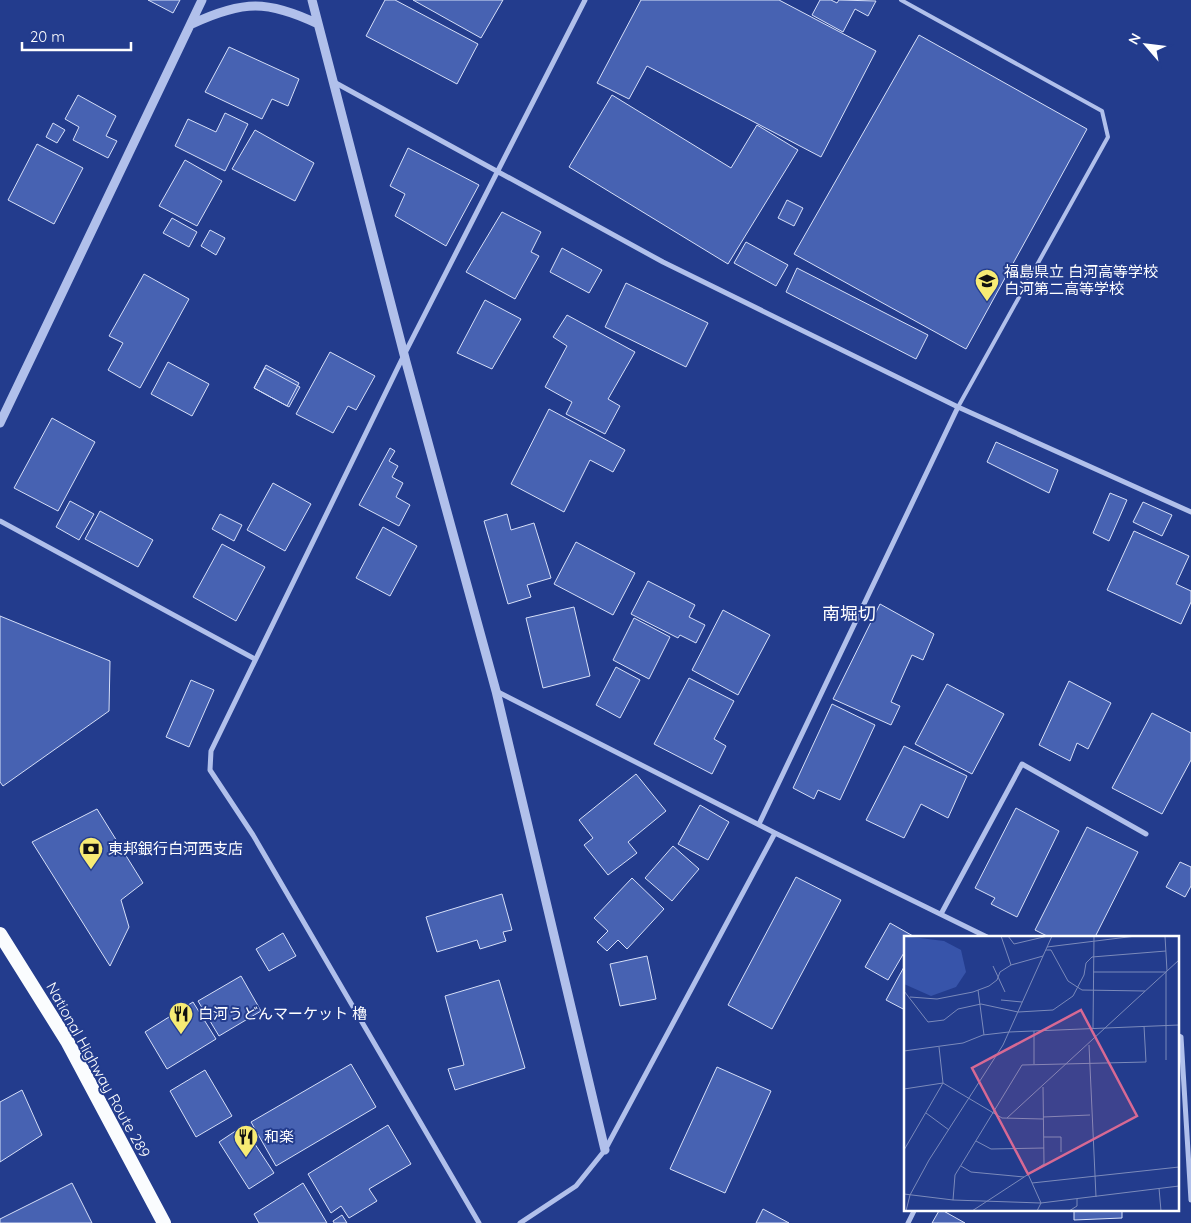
<svg xmlns="http://www.w3.org/2000/svg" width="1191" height="1223" font-family="Quicksand,'Noto Sans JP',sans-serif">
  <rect width="100%" height="100%" fill="#233c8d"/>
  <!-- building -->
  <path fill="#4762b2" stroke="#d6dff8" d="M 148,0 L 180,0 L 173,13 Z
    M 385,0 L 395,0 L 478,44 L 457,84 L 366,36 Z
    M 413,0 L 503,0 L 481,38 Z
    M 641,0 L 779,0 L 876,51 L 821,157 L 647,66 L 629,99 L 597,83 Z
    M 820,0 L 831,0 L 837,3 L 839,0 L 876,1 L 868,16 L 855,9 L 843,32 L 812,15 Z
    M 919,35 L 1087,129 L 966,349 L 794,254 Z
    M 229,47 L 299,79 L 288,106 L 272,99 L 262,119 L 205,92 Z
    M 78,95 L 116,116 L 106,136 L 117,141 L 108,158 L 73,140 L 79,127 L 65,119 Z
    M 612,95 L 731,168 L 757,125 L 798,150 L 728,264 L 569,167 Z
    M 225,113 L 248,124 L 225,171 L 175,146 L 188,119 L 216,132 Z
    M 53,123 L 65,130 L 57,143 L 46,137 Z
    M 255,130 L 314,163 L 295,201 L 232,169 Z
    M 37,144 L 83,168 L 54,224 L 8,200 Z
    M 408,148 L 479,185 L 446,246 L 395,216 L 405,194 L 390,186 Z
    M 185,160 L 222,181 L 197,226 L 159,206 Z
    M 787,200 L 803,208 L 794,226 L 778,218 Z
    M 502,212 L 541,232 L 531,252 L 539,256 L 515,299 L 466,272 Z
    M 172,218 L 197,232 L 189,247 L 163,233 Z
    M 210,230 L 225,238 L 216,255 L 201,246 Z
    M 746,242 L 788,265 L 776,286 L 734,263 Z
    M 562,248 L 602,270 L 589,293 L 550,272 Z
    M 797,268 L 928,335 L 916,359 L 786,292 Z
    M 144,274 L 189,299 L 140,388 L 108,370 L 123,343 L 109,336 Z
    M 626,283 L 708,323 L 686,367 L 605,327 Z
    M 485,300 L 521,319 L 492,369 L 457,353 Z
    M 567,315 L 635,352 L 608,399 L 620,406 L 605,434 L 566,414 L 572,402 L 545,387 L 567,346 L 553,337 Z
    M 330,352 L 375,376 L 356,410 L 348,406 L 333,433 L 296,414 Z
    M 168,362 L 209,384 L 192,416 L 151,394 Z
    M 266,365 L 299,383 L 287,406 L 254,388 Z
    M 265,368 L 300,387 L 289,407 L 254,388 Z
    M 549,409 L 625,450 L 613,472 L 590,460 L 564,512 L 511,484 Z
    M 52,418 L 95,442 L 58,511 L 14,488 Z
    M 996,442 L 1058,470 L 1049,493 L 987,462 Z
    M 390,448 L 395,451 L 389,461 L 398,466 L 392,477 L 403,483 L 396,497 L 410,505 L 399,526 L 359,505 Z
    M 273,483 L 311,504 L 285,551 L 247,530 Z
    M 1110,493 L 1127,500 L 1109,541 L 1093,533 Z
    M 70,501 L 94,514 L 79,540 L 56,527 Z
    M 1143,502 L 1172,515 L 1162,536 L 1133,522 Z
    M 100,511 L 153,540 L 138,567 L 85,539 Z
    M 220,514 L 242,525 L 234,541 L 212,529 Z
    M 507,514 L 511,530 L 534,523 L 551,578 L 527,585 L 531,597 L 508,604 L 484,521 Z
    M 383,527 L 417,546 L 390,596 L 356,578 Z
    M 1134,531 L 1189,556 L 1176,584 L 1191,591 L 1191,602 L 1181,624 L 1107,590 Z
    M 576,542 L 635,573 L 613,615 L 554,584 Z
    M 222,544 L 265,567 L 236,621 L 193,597 Z
    M 648,581 L 695,605 L 689,617 L 705,625 L 696,643 L 680,635 L 678,638 L 631,614 Z
    M 880,604 L 934,634 L 923,660 L 912,655 L 891,702 L 900,706 L 891,725 L 833,699 Z
    M 574,607 L 590,676 L 543,688 L 526,618 Z
    M 723,610 L 770,635 L 738,695 L 692,670 Z
    M 0,616 L 110,661 L 109,711 L 3,786 L 0,782 Z
    M 634,618 L 670,637 L 649,679 L 613,660 Z
    M 616,667 L 640,680 L 620,718 L 596,705 Z
    M 689,678 L 734,701 L 714,739 L 726,746 L 712,774 L 654,744 Z
    M 191,680 L 214,690 L 189,747 L 166,737 Z
    M 1069,681 L 1111,703 L 1088,749 L 1077,743 L 1070,761 L 1039,745 Z
    M 947,684 L 1004,714 L 972,774 L 915,744 Z
    M 832,704 L 875,725 L 840,800 L 818,790 L 814,799 L 793,788 Z
    M 1152,713 L 1191,733 L 1191,760 L 1162,814 L 1112,788 Z
    M 904,746 L 967,776 L 948,818 L 921,804 L 904,838 L 866,820 Z
    M 636,774 L 666,811 L 628,842 L 637,853 L 608,875 L 584,845 L 593,838 L 579,820 Z
    M 700,805 L 729,822 L 708,860 L 678,844 Z
    M 1016,808 L 1059,831 L 1017,917 L 991,904 L 995,898 L 975,888 Z
    M 97,809 L 143,883 L 121,900 L 129,927 L 110,966 L 32,842 Z
    M 1087,827 L 1138,852 L 1095,937 L 1049,937 L 1035,930 Z
    M 673,846 L 699,869 L 672,901 L 645,878 Z
    M 1180,862 L 1191,867 L 1191,886 L 1185,897 L 1166,887 Z
    M 796,877 L 841,900 L 772,1029 L 728,1005 Z
    M 632,878 L 664,909 L 627,949 L 618,940 L 607,951 L 597,942 L 608,931 L 594,918 Z
    M 502,894 L 512,930 L 503,932 L 506,941 L 480,949 L 477,940 L 437,952 L 426,917 Z
    M 890,923 L 913,936 L 905,937 L 905,951 L 888,980 L 865,967 Z
    M 283,933 L 296,956 L 269,971 L 256,949 Z
    M 647,956 L 656,999 L 620,1006 L 610,964 Z
    M 905,965 L 905,1010 L 886,1000 Z
    M 241,976 L 261,1011 L 219,1036 L 198,1001 Z
    M 499,980 L 525,1068 L 455,1090 L 448,1069 L 464,1065 L 445,996 Z
    M 193,1002 L 216,1039 L 167,1069 L 145,1032 Z
    M 351,1064 L 376,1107 L 276,1166 L 251,1122 Z
    M 717,1067 L 771,1091 L 725,1193 L 670,1169 Z
    M 205,1070 L 232,1116 L 196,1137 L 170,1091 Z
    M 22,1090 L 42,1135 L 0,1162 L 0,1102 Z
    M 388,1125 L 411,1164 L 369,1189 L 377,1201 L 349,1218 L 341,1206 L 331,1213 L 308,1174 Z
    M 243,1126 L 274,1173 L 249,1189 L 219,1142 Z
    M 72,1183 L 92,1223 L 0,1223 L 0,1219 Z
    M 303,1183 L 327,1223 L 259,1223 L 254,1214 Z
    M 763,1209 L 789,1223 L 756,1223 Z
    M 940,1209 L 965,1223 L 932,1223 Z
    M 1074,1209 L 1122,1209 L 1122,1218 L 1074,1220 Z
    M 342,1215 L 347,1223 L 334,1223 L 333,1221 Z"/>
  <g fill="none" stroke-linecap="round" stroke-linejoin="round">
    <!-- service -->
    <path stroke="#b1c0eb" stroke-width="4" d="M 901,0 L 1102,111 L 1108,137 L 958,407"/>
    <!-- minor -->
    <path stroke="#b1c0eb" stroke-width="5" d="M 334,82 L 663,262 L 958,407 L 1191,512
      M 0,521 L 255,659
      M 496,691 L 775,833 L 987,937
      M 759,824 L 958,407
      M 941,914 L 1022,764 L 1146,834
      M 1177,1035 L 1181,1037 L 1191,1200
      M 479,1223 L 253,835 L 210,770 L 211,751 L 404,355 L 585,0
      M 520,1223 L 576,1186 L 605,1150 L 775,833
      M 908,1223 L 915,1209"/>
    <!-- tertiary -->
    <path stroke="#b1c0eb" stroke-width="9" d="M 312,0 L 406,362 L 496,691 L 605,1150
      M 192,24 C 243,0 268,0 318,24
      M 0,423 L 202,0"/>
    <!-- trunk -->
    <path stroke="#fafcfe" stroke-width="14" d="M 0,934 L 67,1041 L 164,1223"/>
  </g>
  <!-- icons -->
  <defs>
    <symbol id="school-pin" viewBox="-11 -11 22 30"><path d="M0 17L-7.5 6A9.5 9.5 0 1 1 7.5 6Z" fill="#f7eb74" stroke="#233c8d"/><path d="M0-5L7-2L0 1L-7-2ZM-4 1L0 2.5L4 1V4Q0 6-4 4Z" fill="#111"/></symbol>
    <symbol id="bank-pin" viewBox="-11 -11 22 30"><path d="M0 17L-7.5 6A9.5 9.5 0 1 1 7.5 6Z" fill="#f7eb74" stroke="#233c8d"/><path d="M-6-4H6V4H-6ZM0-2.3a2.3 2.3 0 1 0 0 4.6a2.3 2.3 0 1 0 0-4.6Z" fill="#111"/></symbol>
    <symbol id="restaurant-pin" viewBox="-11 -11 22 30"><path d="M0 17L-7.5 6A9.5 9.5 0 1 1 7.5 6Z" fill="#f7eb74" stroke="#233c8d"/><path d="M-5-6h1v4h1v-4h1v4h1v-4h1v5L-1.5 .5V6h-2V.5L-5-1ZM5-6V6H3V1.5H1.5Q1.5-4 5-6Z" fill="#111"/></symbol>
  </defs>
  <g fill-rule="evenodd">
    <use href="#school-pin" x="973" y="267" width="28" height="38"/>
    <use href="#bank-pin" x="77" y="835" width="28" height="38"/>
    <use href="#restaurant-pin" x="167" y="1000" width="28" height="38"/>
    <use href="#restaurant-pin" x="232" y="1123" width="28" height="38"/>
  </g>
  <g text-anchor="middle" stroke-width="4" stroke-linejoin="round" paint-order="stroke">
    <!-- poi labels -->
    <g font-size="15" fill="#fff" stroke="#233c8d" text-anchor="start">
      <text x="1004" y="277">福島県立 白河高等学校<tspan x="1004" dy="17">白河第二高等学校</tspan></text>
      <text x="108" y="854">東邦銀行白河西支店</text>
      <text x="198" y="1019">白河うどんマーケット 櫓</text>
      <text x="264" y="1142">和楽</text>
    </g>
    <!-- street labels -->
    <g font-size="15" fill="#fff" stroke="#233c8d">
      <text transform="translate(98 1070) rotate(61)" y="5">National Highway Route 289</text>
    </g>
    <!-- quarter labels -->
    <g font-size="18" fill="#fff" stroke="#233c8d">
      <text x="849" y="620">南堀切</text>
    </g>
  </g>
  <!-- overview -->
  <g transform="translate(904 936)">
    <rect width="275" height="275" fill="#233c8d"/>
    <path d="M 0,0 L 40,5 L 57,14 L 62,36 L 52,51 L 27,60 L 0,48 Z" fill="#3754aa"/>
    <path fill="none" stroke="#7b8abb" stroke-width="1" d="M 97,0 L 107,29M 104,0 L 110,8 L 144,0M 261,0 L 263,35M 143,11 L 232,0M 142,14 L 147,14 L 164,45 L 178,54 L 241,55M 89,30 L 101,56M 189,36 L 262,36M 74,54 L 80,99M 0,55 L 24,86 L 40,84 L 54,73 L 77,68 L 114,76 L 149,74 L 169,60 L 180,39 L 182,27 L 188,21 L 262,15M 6,61 L 33,63 L 69,56 L 85,50 L 93,44 L 96,36 L 107,29 L 139,20M 97,64 L 118,66M 189,92 L 190,0M 185,109 L 192,261M 35,111 L 39,147M 0,115 L 59,107 L 79,99 L 105,96 L 275,89M 262,124 L 262,36M 130,128 L 130,95M 0,153 L 39,147 L 98,182 L 139,183M 22,177 L 45,194M 139,181 L 186,179M 103,182 L 275,24M 140,201 L 157,201 L 157,216M 72,205 L 87,213 L 140,212M 0,214 L 39,147M 57,230 L 67,236 L 120,241M 124,238 L 137,267 L 133,275M 128,247 L 275,231M 255,252 L 257,275M 0,258 L 49,264 L 137,267 L 275,250M 49,264 L 51,239 L 118,129 L 242,126 L 240,90M 2,275 L 6,259 L 25,224 L 99,109 L 148,0M 68,275 L 140,228 L 139,151M 165,275 L 173,270 L 173,263"/>
    <path fill="#d76994" fill-opacity="0.15" stroke="#d76994" stroke-width="2.5" d="M 177,74 L 233,180 L 124,238 L 68,132 Z"/>
    <rect width="275" height="275" fill="none" stroke="#fff" stroke-width="2.5"/>
  </g>
  <!-- north arrow -->
  <g transform="translate(1146 45) rotate(298)" stroke="#233c8d" stroke-width="4" paint-order="stroke">
  <path d="M0-4L9 19L0 12L-9 19Z" fill="#ffffff"/>
  <text y="-8" font-size="14" font-weight="bold" text-anchor="middle" fill="#ffffff">N</text>
  </g>
  <!-- scale -->
  <path d="M22 42v8h109v-8" fill="none" stroke="#ffffff" stroke-width="2.5"/>
  <text x="30" y="42" font-size="15" fill="#ffffff" stroke="#233c8d" stroke-width="4" paint-order="stroke">20 m</text>
</svg>
